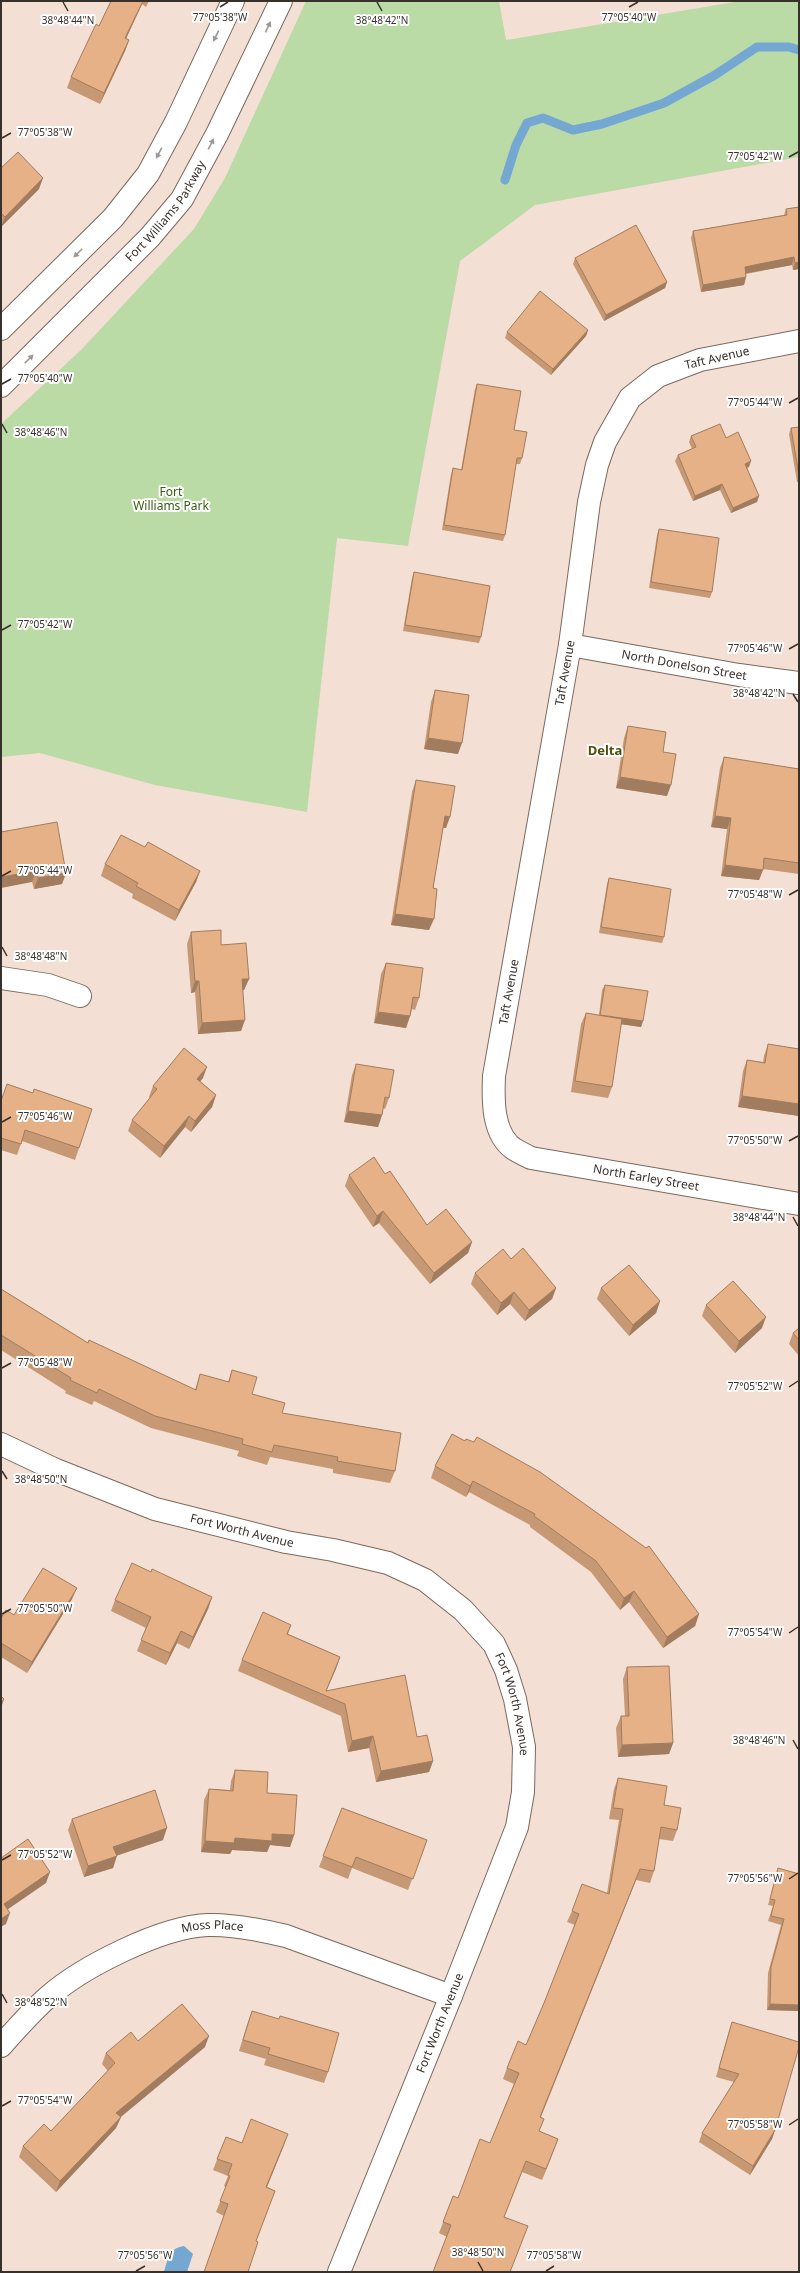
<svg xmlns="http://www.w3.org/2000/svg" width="800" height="2273" font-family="'Noto Sans',sans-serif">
  <rect width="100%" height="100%" fill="#f3dfd3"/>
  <!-- green -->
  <path fill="#badaa6" d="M 306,1 L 499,1 L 506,40 L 741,1 L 799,1 L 799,157 L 535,205 L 460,261 L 408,546 L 337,538 L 307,812 L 155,785 L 40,753 L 1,757 L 1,424 L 81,350 L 194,229 L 225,178 Z"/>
  <!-- water -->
  <path fill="#75a7d3" d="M 184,2246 L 193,2254 L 187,2272 L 164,2272 C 168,2259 169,2248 184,2246 Z"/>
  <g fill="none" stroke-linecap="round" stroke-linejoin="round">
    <!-- stream -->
    <path stroke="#75a7d3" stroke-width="9" d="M 505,180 L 516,145 L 527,123 L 543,118 L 573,130 L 602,124 L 664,103 L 715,75 L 757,47 L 789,47 L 799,50"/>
    <defs>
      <g id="street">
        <path id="s1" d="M 799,341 L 700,360 L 658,376 L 630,398 L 605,442 L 597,465 L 589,502 L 570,645 L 494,1076 C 493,1099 492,1134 514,1149 C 519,1152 525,1155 531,1158 L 799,1204"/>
        <path id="s2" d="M 570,645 L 739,675 L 799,683"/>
        <path d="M 1,978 L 48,985 L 80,996"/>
        <path id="s3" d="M 1,1444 L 56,1470 L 155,1509 L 286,1542 L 333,1550 L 388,1563 L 425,1580 L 463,1610 L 494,1644 L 506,1670 L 515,1699 L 524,1747 L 523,1792 L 517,1827 L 451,1996 L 339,2272"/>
        <path id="s4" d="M 1,2046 C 16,2029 31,2012 48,1997 C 82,1967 161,1927 207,1925 C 233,1924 261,1930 286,1936 L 451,1996"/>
      </g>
      <g id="secondary">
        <path d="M 1,329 L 113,218 L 148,174 L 176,122 L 233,1"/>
        <path id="s5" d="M 1,386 L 150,237 L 182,199 L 217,134 L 281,1"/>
      </g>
    </defs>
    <!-- street casing -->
    <use href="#street" stroke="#7a695e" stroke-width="24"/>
    <!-- secondary casing -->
    <use href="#secondary" stroke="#7a695e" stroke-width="24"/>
    <!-- street -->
    <use href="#street" stroke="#fff" stroke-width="22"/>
    <!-- secondary -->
    <use href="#secondary" stroke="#fff" stroke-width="22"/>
  </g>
  <!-- wall -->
  <path fill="#c69874" d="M 111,1 L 149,1 L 146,7 L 142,4 L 126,39 L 129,40 L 125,51 L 100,104 L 67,88 L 71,77 L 99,26 Z
    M 1,168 L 39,189 L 1,227 Z
    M 786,209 L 799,269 L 793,270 L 792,265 L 746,274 L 746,277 L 744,285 L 701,292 L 691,238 L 693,231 L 784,215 Z
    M 575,258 L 667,282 L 665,288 L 604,321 L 573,264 Z
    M 588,330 L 586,336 L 551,375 L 505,338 L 507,332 Z
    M 477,384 L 522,458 L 520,464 L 516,464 L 505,535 L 503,541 L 442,530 L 451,474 L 453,468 L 461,470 L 475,389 Z
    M 799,427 L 799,481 L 797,482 L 789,434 L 791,428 Z
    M 691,436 L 726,438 L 749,467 L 747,468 L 759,496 L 757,502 L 731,513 L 720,490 L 693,501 L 675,461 L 678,455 L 692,449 L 689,442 Z
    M 659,529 L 712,592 L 710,598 L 649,588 L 657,535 Z
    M 414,572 L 481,637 L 479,643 L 403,631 L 412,578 Z
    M 435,690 L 458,754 L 424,749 L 431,702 Z
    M 628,726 L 663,752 L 667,796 L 616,788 L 624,738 Z
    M 724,757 L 799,769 L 799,874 L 763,869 L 759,880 L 721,876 L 727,829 L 711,827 L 720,768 Z
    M 416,780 L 446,828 L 443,828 L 433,888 L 429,930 L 391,925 L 412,792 Z
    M 1,832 L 66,873 L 62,884 L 34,889 L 32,882 Z
    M 145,847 L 200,871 L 196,882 L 175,921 L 132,898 L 133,894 L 101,876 L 105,864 Z
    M 609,878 L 664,937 L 662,943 L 599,933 L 607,884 Z
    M 191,932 L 221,945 L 249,979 L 244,990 L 243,990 L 241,1031 L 198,1034 L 195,992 L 191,993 L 187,944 Z
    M 386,963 L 419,998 L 415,1010 L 412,1009 L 410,1016 L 406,1028 L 374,1023 L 381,974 Z
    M 605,985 L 643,1021 L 641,1027 L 621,1024 L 612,1087 L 608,1098 L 571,1092 L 581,1024 L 586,1013 L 599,1015 L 602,990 Z
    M 768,1044 L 799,1049 L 799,1116 L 738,1107 L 743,1071 L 747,1060 L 763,1062 L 764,1056 Z
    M 356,1064 L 389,1098 L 385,1109 L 383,1108 L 382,1115 L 378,1127 L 344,1122 L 352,1075 Z
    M 203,1078 L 200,1081 L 216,1095 L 212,1107 L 191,1132 L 185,1127 L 160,1158 L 128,1131 L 132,1120 L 150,1098 L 149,1097 L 153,1086 Z
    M 1,1100 L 79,1148 L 75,1160 L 22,1141 L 17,1155 L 1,1150 Z
    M 385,1174 L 427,1225 L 472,1242 L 468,1253 L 430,1284 L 379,1223 L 373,1227 L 345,1186 L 349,1175 Z
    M 511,1259 L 556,1288 L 552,1299 L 525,1321 L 510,1304 L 497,1315 L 471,1284 L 475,1273 Z
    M 601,1288 L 660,1301 L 656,1313 L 629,1336 L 597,1299 Z
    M 1,1289 L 88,1343 L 195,1390 L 200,1374 L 228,1382 L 232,1370 L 252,1394 L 282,1413 L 395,1471 L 390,1483 L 333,1473 L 333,1469 L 270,1457 L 267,1465 L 237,1456 L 239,1451 L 151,1428 L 94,1401 L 92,1405 L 65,1393 L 66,1391 L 1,1350 Z
    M 706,1305 L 762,1328 L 735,1353 L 702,1316 Z
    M 799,1328 L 799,1356 L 789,1344 L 793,1333 Z
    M 452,1434 L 699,1614 L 695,1626 L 663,1648 L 629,1602 L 620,1610 L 591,1572 L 530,1527 L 530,1525 L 469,1492 L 466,1497 L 431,1478 L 435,1466 Z
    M 151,1572 L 212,1597 L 208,1609 L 189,1649 L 177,1643 L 166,1665 L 137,1651 L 146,1628 L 111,1611 L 115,1600 Z
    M 72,1599 L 27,1673 L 1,1657 L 1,1618 L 14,1615 Z
    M 291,1625 L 288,1634 L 340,1657 L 326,1691 L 417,1737 L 433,1761 L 429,1772 L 376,1782 L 369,1748 L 348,1752 L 341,1716 L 238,1671 L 242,1660 Z
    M 627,1667 L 673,1743 L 669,1754 L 618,1757 L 616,1728 L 621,1716 L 625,1716 L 623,1679 Z
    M 235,1770 L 267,1793 L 294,1835 L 290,1847 L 270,1845 L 267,1852 L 232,1850 L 230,1854 L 201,1852 L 204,1800 L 209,1789 L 230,1790 L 231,1781 Z
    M 618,1778 L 664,1805 L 677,1830 L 673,1841 L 659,1839 L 654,1871 L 650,1883 L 636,1880 L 541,2117 L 539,2131 L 558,2139 L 542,2180 L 522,2172 L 504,2217 L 524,2238 L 447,2237 L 439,2233 L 453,2196 L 458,2198 L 490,2143 L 514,2084 L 503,2079 L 507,2068 L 526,2045 L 544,2003 L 575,1925 L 567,1922 L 572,1911 L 607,1893 L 619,1820 L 609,1819 L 614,1789 Z
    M 342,1808 L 427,1840 L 408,1890 L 352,1868 L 348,1879 L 319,1867 Z
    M 72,1819 L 163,1840 L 116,1856 L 113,1868 L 84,1877 L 68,1830 Z
    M 778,1868 L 799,2011 L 767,2010 L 768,1973 L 781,1925 L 768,1921 L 773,1906 L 768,1905 Z
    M 252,2011 L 328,2072 L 324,2083 L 264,2065 L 266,2059 L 239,2051 L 248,2022 Z
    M 732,2022 L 775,2130 L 772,2139 L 750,2175 L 699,2142 L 702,2133 L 734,2082 L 716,2077 L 729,2031 Z
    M 138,2041 L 205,2047 L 121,2117 L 116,2128 L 56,2192 L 19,2157 L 23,2146 L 51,2131 L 108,2071 L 102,2064 L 106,2053 Z
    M 226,2137 L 242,2143 L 284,2145 L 267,2187 L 275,2191 L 256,2241 L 248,2272 L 224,2216 L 216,2212 L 226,2187 L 224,2186 L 228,2176 L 213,2170 Z"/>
  <!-- shaded-wall -->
  <path fill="#a17c5e" d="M 143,1 L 144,1 L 142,4 L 121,49 L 125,38 Z
    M 129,40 L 125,51 L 100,104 L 104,93 Z
    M 43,178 L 39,189 L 1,227 L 5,217 Z
    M 794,257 L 792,265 L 742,274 L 745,267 Z
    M 799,262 L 799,269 L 793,270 L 795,263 Z
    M 746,277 L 744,285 L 701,292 L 703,285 Z
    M 667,282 L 665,288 L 604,321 L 606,315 Z
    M 588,330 L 586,336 L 551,375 L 553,369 Z
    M 751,461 L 749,467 L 743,469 L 745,464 Z
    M 799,476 L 799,481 L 797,482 Z
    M 722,484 L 720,490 L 693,501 L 695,496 Z
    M 759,496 L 757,502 L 731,513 L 733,508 Z
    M 428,738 L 462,743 L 458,754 L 424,749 Z
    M 620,777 L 671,785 L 667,796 L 616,788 Z
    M 445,816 L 450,817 L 446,828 L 441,828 Z
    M 715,816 L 731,818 L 727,829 L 711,827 Z
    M 725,865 L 763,870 L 759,880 L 721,876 Z
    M 36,871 L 32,882 L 1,888 L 1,877 Z
    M 200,871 L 196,882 L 175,921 L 179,910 Z
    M 66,873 L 62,884 L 34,889 L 38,878 Z
    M 395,914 L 434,919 L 429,930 L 391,925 Z
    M 242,979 L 249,979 L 244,990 L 238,990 Z
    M 195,981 L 199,981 L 195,992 L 191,993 Z
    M 378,1012 L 410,1016 L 406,1028 L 374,1023 Z
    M 600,1015 L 643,1021 L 641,1027 L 598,1021 Z
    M 245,1020 L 241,1031 L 198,1034 L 202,1023 Z
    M 207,1067 L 203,1078 L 193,1090 L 197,1079 Z
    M 216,1095 L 212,1107 L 191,1132 L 195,1121 Z
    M 742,1096 L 799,1104 L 799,1116 L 738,1107 Z
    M 348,1111 L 382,1115 L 378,1127 L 344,1122 Z
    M 189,1116 L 185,1127 L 160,1158 L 164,1146 Z
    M 383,1211 L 379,1223 L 373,1227 L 377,1216 Z
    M 472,1242 L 468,1253 L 430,1284 L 434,1273 Z
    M 556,1288 L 552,1299 L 525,1321 L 529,1310 Z
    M 514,1292 L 510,1304 L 497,1315 L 501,1303 Z
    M 660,1301 L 656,1313 L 629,1336 L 633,1325 Z
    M 766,1317 L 762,1328 L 735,1353 L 739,1341 Z
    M 473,1481 L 469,1492 L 466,1497 L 470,1486 Z
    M 77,1588 L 72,1599 L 27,1673 L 32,1662 Z
    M 634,1591 L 629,1602 L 620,1610 L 624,1598 Z
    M 212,1597 L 208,1609 L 189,1649 L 193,1637 Z
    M 699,1614 L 695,1626 L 663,1648 L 667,1637 Z
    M 181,1631 L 177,1643 L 166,1665 L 170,1653 Z
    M 340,1657 L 336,1669 L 324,1696 L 326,1691 Z
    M 4,1699 L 1,1708 L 1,1703 Z
    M 373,1736 L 369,1748 L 348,1752 L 352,1741 Z
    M 673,1743 L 669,1754 L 618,1757 L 622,1745 Z
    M 433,1761 L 429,1772 L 376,1782 L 381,1771 Z
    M 167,1828 L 163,1840 L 109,1858 L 113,1847 Z
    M 272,1834 L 294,1835 L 290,1847 L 270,1845 L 267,1852 L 232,1850 L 230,1854 L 201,1852 L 205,1841 L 235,1838 Z
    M 117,1856 L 113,1868 L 84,1877 L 88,1866 Z
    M 640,1869 L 636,1880 L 536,2128 L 540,2117 Z
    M 50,1872 L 46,1883 L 1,1914 L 4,1904 Z
    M 10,1913 L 6,1924 L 1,1927 L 1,1919 Z
    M 770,2004 L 799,2005 L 799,2011 L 767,2010 Z
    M 209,2036 L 205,2047 L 112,2124 L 116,2113 Z
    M 121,2117 L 116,2128 L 56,2192 L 60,2181 Z
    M 775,2130 L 772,2139 L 750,2175 L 753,2166 Z
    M 288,2134 L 284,2145 L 262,2199 L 266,2187 Z
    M 558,2139 L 554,2150 L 542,2180 L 546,2169 Z"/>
  <!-- building -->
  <path fill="#e6b187" stroke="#a17c5e" d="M 111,1 L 143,1 L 125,38 L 129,40 L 104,93 L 71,77 L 96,24 L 99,26 Z
    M 18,152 L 43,178 L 5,217 L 1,213 L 1,168 Z
    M 799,207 L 799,262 L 795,263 L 794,257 L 745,267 L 746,277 L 703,285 L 693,231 L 787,215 L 786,209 Z
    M 636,225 L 667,282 L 606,315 L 575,258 Z
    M 540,291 L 588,330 L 553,369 L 507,332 Z
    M 477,384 L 521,391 L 514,430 L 527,432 L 522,458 L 517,458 L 505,535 L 444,525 L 453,468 L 462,470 Z
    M 720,424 L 726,438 L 738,432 L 751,461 L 745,464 L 759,496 L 733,508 L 722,484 L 695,496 L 678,455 L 696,447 L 691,436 Z
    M 799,427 L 799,475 L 791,428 Z
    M 659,529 L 719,538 L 712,592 L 651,582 Z
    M 414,572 L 490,586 L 481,637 L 405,625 Z
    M 435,690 L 469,695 L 462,743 L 428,738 Z
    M 628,726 L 666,732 L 663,752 L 676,754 L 671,785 L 620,777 Z
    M 724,757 L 799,769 L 799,863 L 764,858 L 763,870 L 725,865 L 731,818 L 715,816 Z
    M 416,780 L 455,786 L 450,817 L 445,816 L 433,888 L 437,889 L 434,919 L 395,914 Z
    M 57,822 L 66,873 L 38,878 L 36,871 L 1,877 L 1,832 Z
    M 121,835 L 145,847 L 148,842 L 200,871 L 179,910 L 136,886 L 138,883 L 105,864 Z
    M 609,878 L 671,889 L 664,937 L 601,927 Z
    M 221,930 L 221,945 L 246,943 L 249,979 L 242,979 L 245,1020 L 202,1023 L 199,981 L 195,981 L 191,932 Z
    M 386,963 L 423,968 L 419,998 L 413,997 L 410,1016 L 378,1012 Z
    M 605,985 L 648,991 L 643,1021 L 600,1015 Z
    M 586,1013 L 622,1019 L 612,1087 L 575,1081 Z
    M 768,1044 L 799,1049 L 799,1104 L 742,1096 L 747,1060 L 765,1063 Z
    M 184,1048 L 207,1067 L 197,1079 L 216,1095 L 195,1121 L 189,1116 L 164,1146 L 132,1120 L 157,1089 L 153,1086 Z
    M 356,1064 L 394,1070 L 389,1098 L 385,1097 L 382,1115 L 348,1111 Z
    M 7,1084 L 33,1093 L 34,1089 L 92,1109 L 79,1148 L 25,1130 L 21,1144 L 1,1138 L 1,1101 Z
    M 374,1157 L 385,1174 L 390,1171 L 427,1225 L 446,1209 L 472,1242 L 434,1273 L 383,1211 L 377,1216 L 349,1175 Z
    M 523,1248 L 556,1288 L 529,1310 L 514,1292 L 501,1303 L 475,1273 L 503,1249 L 511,1259 Z
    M 629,1265 L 660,1301 L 633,1325 L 601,1288 Z
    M 733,1281 L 766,1317 L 739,1341 L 706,1305 Z
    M 1,1289 L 88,1343 L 89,1340 L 196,1390 L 200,1374 L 229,1382 L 232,1370 L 257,1377 L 252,1394 L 285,1403 L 282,1413 L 401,1433 L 395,1471 L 337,1461 L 338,1457 L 274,1445 L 272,1452 L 242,1444 L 243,1439 L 155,1416 L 99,1389 L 97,1393 L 70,1380 L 71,1378 L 1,1335 Z
    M 799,1328 L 799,1340 L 793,1333 Z
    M 452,1434 L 465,1441 L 466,1439 L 474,1442 L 477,1437 L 540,1472 L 646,1548 L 649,1546 L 699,1614 L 667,1637 L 634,1591 L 624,1598 L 596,1561 L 534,1516 L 535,1514 L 473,1481 L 470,1486 L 435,1466 Z
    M 132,1563 L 151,1572 L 152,1569 L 212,1597 L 193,1637 L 181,1631 L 170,1653 L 141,1640 L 151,1617 L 115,1600 Z
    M 43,1568 L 77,1588 L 32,1662 L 1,1643 L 1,1618 L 6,1610 L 14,1615 Z
    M 263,1612 L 291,1625 L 287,1634 L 340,1657 L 326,1691 L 405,1675 L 417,1737 L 427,1735 L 433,1761 L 381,1771 L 373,1736 L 352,1741 L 345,1704 L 242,1660 Z
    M 669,1666 L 673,1743 L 622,1745 L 621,1716 L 629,1716 L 627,1667 Z
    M 1,1696 L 4,1699 L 1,1703 Z
    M 235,1770 L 268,1772 L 267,1793 L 297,1795 L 294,1835 L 272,1834 L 272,1841 L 235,1838 L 234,1843 L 205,1841 L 209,1789 L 233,1791 Z
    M 618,1778 L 667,1786 L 664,1805 L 681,1808 L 677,1830 L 661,1827 L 654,1871 L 640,1869 L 540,2117 L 544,2119 L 539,2131 L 558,2139 L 546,2169 L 526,2161 L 504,2217 L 528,2226 L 510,2272 L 433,2272 L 451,2225 L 443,2222 L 453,2196 L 458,2198 L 480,2139 L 490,2143 L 519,2073 L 507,2068 L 518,2041 L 526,2045 L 544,2003 L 579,1914 L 572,1911 L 582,1884 L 609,1894 L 623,1809 L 613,1808 Z
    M 155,1790 L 167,1828 L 113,1847 L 117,1856 L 88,1866 L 72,1819 Z
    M 342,1808 L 427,1840 L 413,1879 L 356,1857 L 352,1867 L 323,1856 Z
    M 28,1839 L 50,1872 L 4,1904 L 10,1913 L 1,1919 L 1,1858 Z
    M 778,1868 L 799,1874 L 799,2005 L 770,2004 L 771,1967 L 784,1919 L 771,1916 L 775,1900 L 770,1899 Z
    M 182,2004 L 209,2036 L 116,2113 L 121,2117 L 60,2181 L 23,2146 L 44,2124 L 51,2131 L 115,2063 L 106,2053 L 131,2032 L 138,2041 Z
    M 252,2011 L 279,2019 L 280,2016 L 339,2033 L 328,2072 L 268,2054 L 270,2048 L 243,2040 Z
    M 732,2022 L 799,2042 L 799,2047 L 775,2130 L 753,2166 L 702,2133 L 739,2074 L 719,2068 Z
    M 251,2119 L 288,2134 L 266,2187 L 275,2191 L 256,2241 L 258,2242 L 248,2272 L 204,2272 L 228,2204 L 220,2201 L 230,2176 L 228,2175 L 232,2164 L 217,2159 L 226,2137 L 242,2143 Z"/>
  <!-- one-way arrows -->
  <defs><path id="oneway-solid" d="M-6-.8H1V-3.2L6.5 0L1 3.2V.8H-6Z"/></defs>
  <g fill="#9c9895">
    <use href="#oneway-solid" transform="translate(268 27) rotate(-65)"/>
    <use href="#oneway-solid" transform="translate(216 36) rotate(116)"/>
    <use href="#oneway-solid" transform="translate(211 144) rotate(-62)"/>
    <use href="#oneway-solid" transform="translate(159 153) rotate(118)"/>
    <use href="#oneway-solid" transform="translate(78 253) rotate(135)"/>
    <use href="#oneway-solid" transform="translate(29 359) rotate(-45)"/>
  </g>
  <!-- ticks -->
  <path fill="none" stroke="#38302b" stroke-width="1.5" d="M 63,2 L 68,11M 377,2 L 382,11M 220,7 L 228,2M 629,7 L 638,2M 2,138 L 11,133M 789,157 L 798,152M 2,384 L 11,379M 789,403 L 798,398M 2,424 L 7,433M 2,630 L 11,625M 789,649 L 798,644M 793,694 L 798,702M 2,876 L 11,871M 789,895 L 798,890M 2,947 L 7,956M 2,1122 L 11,1117M 789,1141 L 798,1136M 793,1217 L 798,1226M 2,1368 L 11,1363M 789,1387 L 798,1381M 2,1471 L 7,1479M 2,1614 L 11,1609M 789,1633 L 798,1627M 793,1740 L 798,1749M 2,1860 L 11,1855M 789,1879 L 798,1873M 2,1994 L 7,2003M 2,2106 L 11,2101M 789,2125 L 798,2119M 478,2262 L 483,2271M 136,2271 L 145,2266M 546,2271 L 554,2266"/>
  <g text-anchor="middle" stroke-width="4" stroke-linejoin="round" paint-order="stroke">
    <!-- street labels -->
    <g font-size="12" fill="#38302b" stroke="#fff">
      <text dy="4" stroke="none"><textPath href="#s5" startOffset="241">Fort Williams Parkway</textPath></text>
      <text transform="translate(717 358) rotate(-13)" y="4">Taft Avenue</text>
      <text dy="4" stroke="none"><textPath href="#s2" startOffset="116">North Donelson Street</textPath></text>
      <text transform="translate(565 673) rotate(-80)" y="4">Taft Avenue</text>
      <text transform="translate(509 992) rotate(-80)" y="4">Taft Avenue</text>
      <text dy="4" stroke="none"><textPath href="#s1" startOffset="1091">North Earley Street</textPath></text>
      <text dy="4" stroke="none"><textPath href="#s3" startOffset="257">Fort Worth Avenue</textPath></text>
      <text dy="4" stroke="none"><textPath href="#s3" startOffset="605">Fort Worth Avenue</textPath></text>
      <text dy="4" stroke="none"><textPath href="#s4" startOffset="250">Moss Place</textPath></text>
      <text transform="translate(440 2023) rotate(-68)" y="4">Fort Worth Avenue</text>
    </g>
    <!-- park labels -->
    <g font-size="12" fill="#355d10" stroke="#fff">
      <text x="171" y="496">Fort<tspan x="171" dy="14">Williams Park</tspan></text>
    </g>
    <!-- neighbourhood labels -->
    <g font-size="13" font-weight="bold" fill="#534d0e" stroke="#fff">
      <text x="605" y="755">Delta</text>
    </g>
  </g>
  <g font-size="10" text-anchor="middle" fill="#38302b" stroke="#fff" stroke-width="4" stroke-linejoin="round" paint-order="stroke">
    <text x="629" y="21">77°05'40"W</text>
    <text x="220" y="21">77°05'38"W</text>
    <text x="68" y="24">38°48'44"N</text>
    <text x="382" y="24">38°48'42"N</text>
    <text x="45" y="136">77°05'38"W</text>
    <text x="755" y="160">77°05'42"W</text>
    <text x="45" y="382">77°05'40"W</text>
    <text x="755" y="406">77°05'44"W</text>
    <text x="41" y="436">38°48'46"N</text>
    <text x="45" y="628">77°05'42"W</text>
    <text x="755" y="652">77°05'46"W</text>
    <text x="759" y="697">38°48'42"N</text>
    <text x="45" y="874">77°05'44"W</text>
    <text x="755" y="898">77°05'48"W</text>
    <text x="41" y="960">38°48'48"N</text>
    <text x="45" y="1120">77°05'46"W</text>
    <text x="755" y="1144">77°05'50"W</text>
    <text x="759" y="1221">38°48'44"N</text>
    <text x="45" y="1366">77°05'48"W</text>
    <text x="755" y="1390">77°05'52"W</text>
    <text x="41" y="1483">38°48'50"N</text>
    <text x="45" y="1612">77°05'50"W</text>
    <text x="755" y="1636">77°05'54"W</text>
    <text x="759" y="1744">38°48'46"N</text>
    <text x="45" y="1858">77°05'52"W</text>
    <text x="755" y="1882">77°05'56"W</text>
    <text x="41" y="2006">38°48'52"N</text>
    <text x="45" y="2104">77°05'54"W</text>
    <text x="755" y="2128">77°05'58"W</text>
    <text x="478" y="2256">38°48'50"N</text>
    <text x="145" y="2259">77°05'56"W</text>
    <text x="554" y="2259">77°05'58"W</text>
  </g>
  <!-- border -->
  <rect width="800" height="2273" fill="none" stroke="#38302b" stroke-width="4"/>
</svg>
